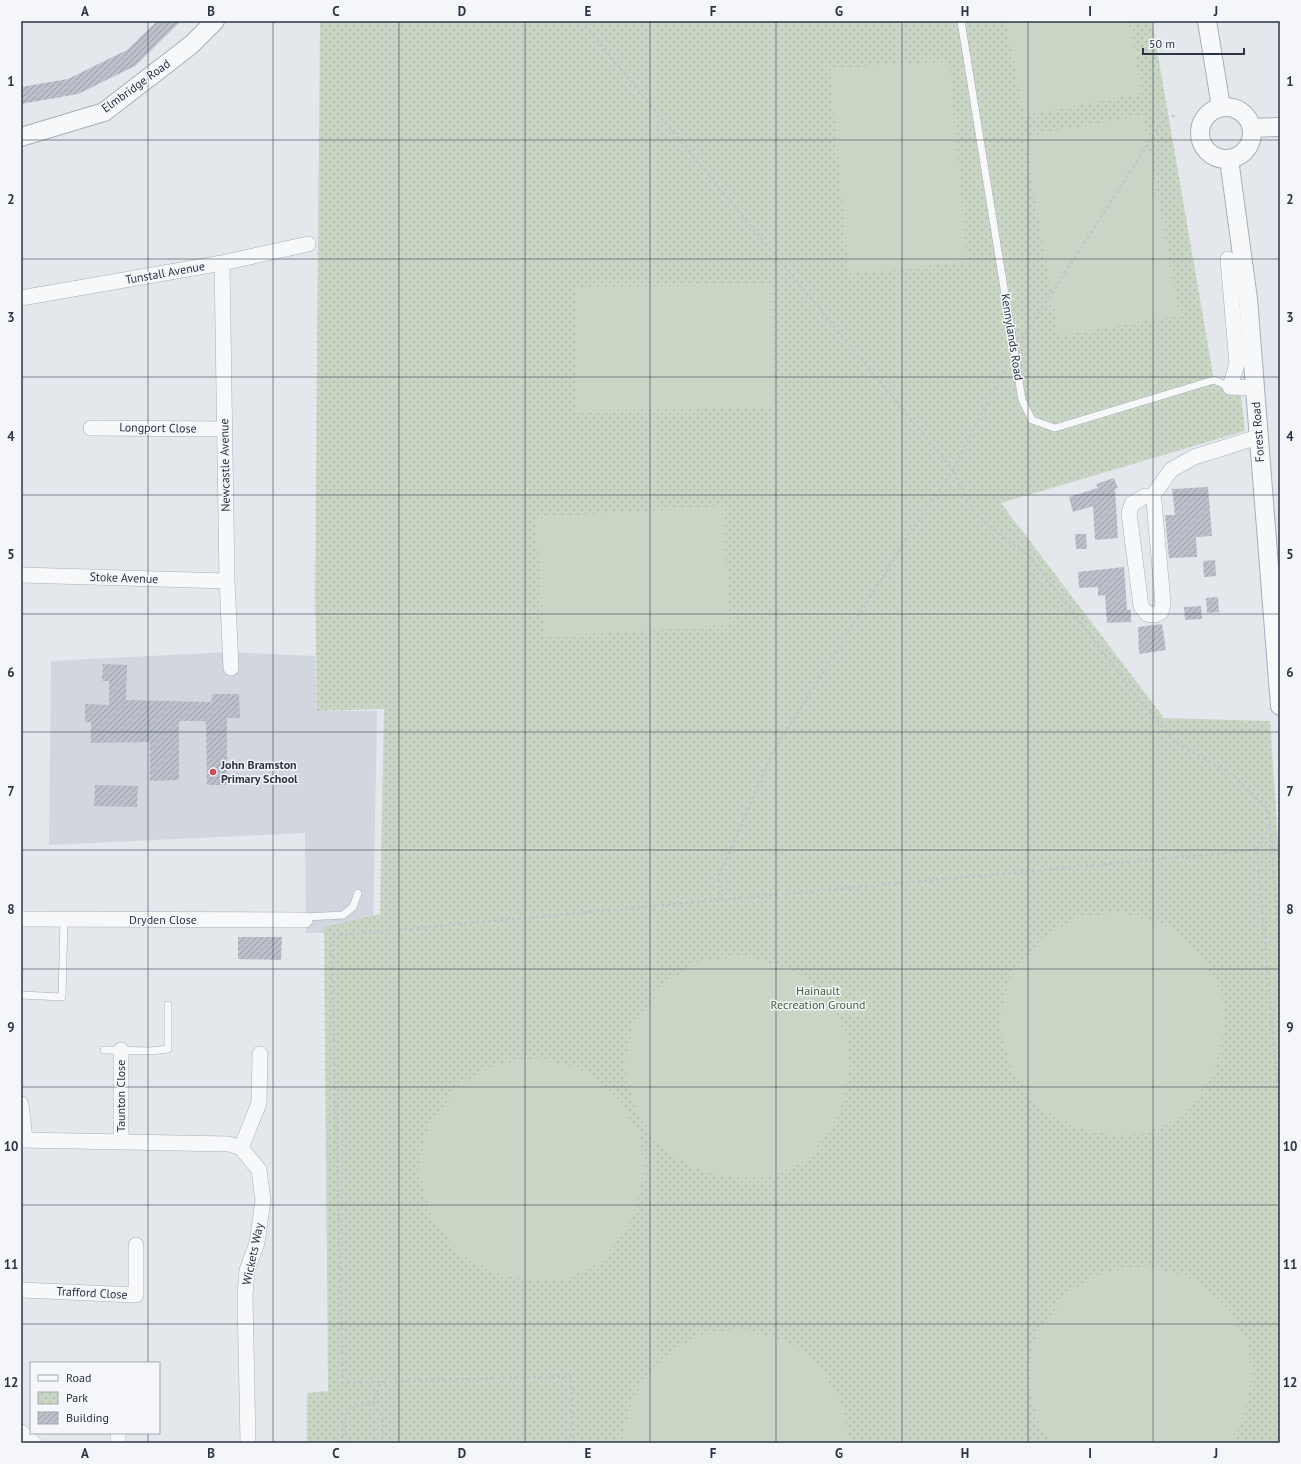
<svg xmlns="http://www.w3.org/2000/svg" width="1301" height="1464" font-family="'PT Sans',sans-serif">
  <defs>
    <pattern id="park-dots" width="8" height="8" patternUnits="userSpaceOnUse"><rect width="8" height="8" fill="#c9d6c5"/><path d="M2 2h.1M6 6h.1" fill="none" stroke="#adb8ab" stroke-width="1.8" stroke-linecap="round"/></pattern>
    <pattern id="building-hatch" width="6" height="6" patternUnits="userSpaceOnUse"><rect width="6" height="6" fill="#bbc0ca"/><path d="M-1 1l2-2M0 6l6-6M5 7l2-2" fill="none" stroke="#989da6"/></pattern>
  </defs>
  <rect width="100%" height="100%" fill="#e4e7ec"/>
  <!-- built -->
  <path fill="#d2d6de" d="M 230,652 L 315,656 L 317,711 L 377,711 L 373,932 L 306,933 L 305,833 L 49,845 L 51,661 Z"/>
  <!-- park -->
  <path fill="url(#park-dots)" d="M 320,21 L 1152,21 L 1214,380 L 1235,389 L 1241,397 L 1245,431 L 1001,503 L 1164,718 L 1270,721 L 1280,870 L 1280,1443 L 307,1443 L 307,1393 L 328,1391 L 324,927 L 380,914 L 384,709 L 317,711 L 315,592 Z"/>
  <!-- garden -->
  <path fill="#c9d6c5" d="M 1006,21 L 1129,21 L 1142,93 L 1024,116 Z
    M 949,61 L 967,262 L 849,274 L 830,69 Z
    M 1143,115 L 1179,315 L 1059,336 L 1024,137 Z
    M 773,284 L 774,408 L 577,411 L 576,287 Z
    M 722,506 L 730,625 L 544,637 L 536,518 Z
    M 1119,912 L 1167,926 L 1197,950 L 1221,991 L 1225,1025 L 1214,1072 L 1184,1116 L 1147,1133 L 1113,1135 L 1077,1128 L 1040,1108 L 1012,1071 L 999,1022 L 1009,980 L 1041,939 L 1076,918 Z
    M 744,956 L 792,969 L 822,993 L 846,1034 L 850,1068 L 839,1115 L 809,1159 L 772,1177 L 738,1178 L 702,1171 L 665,1151 L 637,1114 L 624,1065 L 634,1024 L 665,983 L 701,961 Z
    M 538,1058 L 586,1071 L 616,1096 L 640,1136 L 644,1171 L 633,1217 L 603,1261 L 566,1279 L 532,1280 L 496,1273 L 459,1254 L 431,1216 L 418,1168 L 428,1126 L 460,1085 L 495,1064 Z
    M 1146,1266 L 1194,1279 L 1224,1304 L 1248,1344 L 1252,1378 L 1241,1425 L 1228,1443 L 1053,1443 L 1039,1424 L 1026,1375 L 1036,1334 L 1068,1293 L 1103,1272 Z
    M 742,1329 L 790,1343 L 820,1367 L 844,1408 L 848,1443 L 623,1443 L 622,1439 L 632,1398 L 663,1357 L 699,1335 Z"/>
  <!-- building -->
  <path fill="url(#building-hatch)" d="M 157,21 L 181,21 L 135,66 L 78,94 L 21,104 L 21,87 L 68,79 L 127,50 Z
    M 1114,478 L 1118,488 L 1115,489 L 1118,538 L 1095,540 L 1093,506 L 1073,512 L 1069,497 L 1098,488 L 1096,484 Z
    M 1208,487 L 1212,536 L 1196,537 L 1197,557 L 1169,558 L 1165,515 L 1175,515 L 1172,489 Z
    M 1075,534 L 1086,534 L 1087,549 L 1076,549 Z
    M 1215,560 L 1216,576 L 1204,577 L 1203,561 Z
    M 1124,567 L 1127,610 L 1131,610 L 1131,622 L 1107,623 L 1105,595 L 1098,596 L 1098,587 L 1079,588 L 1078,572 Z
    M 1218,597 L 1219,612 L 1207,613 L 1206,598 Z
    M 1201,606 L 1202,619 L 1185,620 L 1184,607 Z
    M 1162,624 L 1166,650 L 1139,654 L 1138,627 Z
    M 103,664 L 127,665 L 126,700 L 211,702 L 213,694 L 239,694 L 240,718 L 227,718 L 227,785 L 207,785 L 206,721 L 179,721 L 179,780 L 150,781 L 150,742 L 91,743 L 91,722 L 85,722 L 85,704 L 109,705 L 109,681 L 102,681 Z
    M 95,785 L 138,786 L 137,807 L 94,806 Z
    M 238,937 L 282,937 L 281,960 L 238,959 Z"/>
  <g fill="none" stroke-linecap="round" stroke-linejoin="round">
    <defs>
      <path id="service" d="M 961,21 L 1022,400 L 1032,420 L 1055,428 L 1214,380 L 1230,387
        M 305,920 L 306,917 L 343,915 L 353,907 L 358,893
        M 21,995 L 62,997 L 64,919
        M 104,1050 L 151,1051 L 168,1049 L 168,1005"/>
      <path id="minor" d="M 1228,259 L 1237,364 L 1230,387 L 1255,388
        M 222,263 L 227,581 L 231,668
        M 21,298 L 222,263 L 308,244
        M 91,428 L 224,429
        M 1152,497 L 1145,496 L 1132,504 L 1129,513 L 1141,606 L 1147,614 L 1155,615 L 1161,612 L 1163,603 L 1154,502 L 1152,497 L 1171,470 L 1194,457 L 1258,437
        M 21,575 L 227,581
        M 21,919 L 305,920
        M 121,1050 L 121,1142
        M 21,1104 L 25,1139
        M 21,1140 L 229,1144 L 241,1148 L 259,1170 L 263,1200 L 257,1243 L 247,1270 L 245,1296 L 248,1443
        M 241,1148 L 259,1103 L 260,1054
        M 21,1290 L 136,1295 L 136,1245
        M 21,1432 L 34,1443
        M 118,1443 L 118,1433"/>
      <path id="tertiary" d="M 1207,21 L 1221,107
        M1200 133a26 26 0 1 1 52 0a26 26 0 1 1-52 0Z
        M 1252,128 L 1280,127
        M 21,137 L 104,112 L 191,45 L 215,21
        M 1229,159 L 1248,299 L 1280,706"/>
    </defs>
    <!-- service casing -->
    <use href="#service" stroke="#a9aeb7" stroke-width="8"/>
    <!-- minor casing -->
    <use href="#minor" stroke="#a9aeb7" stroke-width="16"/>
    <!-- tertiary casing -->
    <use href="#tertiary" stroke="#a9aeb7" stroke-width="20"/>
    <!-- path -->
    <path stroke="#c2c5cb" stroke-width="2.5" stroke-dasharray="3 3" stroke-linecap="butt" d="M 581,21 L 953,470 L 909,535 L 773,752 L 719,876 L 720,900
      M 1022,339 L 1165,118 L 1177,115
      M 1007,365 L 953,470 L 972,509 L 994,530 L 1031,558 L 1130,688 L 1174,741 L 1235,777 L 1266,807 L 1270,826 L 1280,956
      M 1257,850 L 1270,826
      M 373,1404 L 381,1382
      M 343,1443 L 344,1420 L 353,1405 L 373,1404 L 383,1418 L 383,1443
      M 573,1443 L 571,1376 L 343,1383 L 331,936 L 1257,850 L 1280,1115"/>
    <!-- service -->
    <use href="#service" stroke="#f7f8fa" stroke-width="7"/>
    <!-- minor -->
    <use href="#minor" stroke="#f7f8fa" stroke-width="15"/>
    <!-- tertiary -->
    <use href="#tertiary" stroke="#f7f8fa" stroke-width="18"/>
  </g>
  <!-- grid -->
  <path fill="none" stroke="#2b3445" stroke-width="1" stroke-opacity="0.55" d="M 148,21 L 148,1363M 273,21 L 273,1443M 399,21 L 399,1443M 525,21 L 525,1443M 650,21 L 650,1443M 776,21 L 776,1443M 902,21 L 902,1443M 1028,21 L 1028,1443M 1153,21 L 1153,1443M 21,140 L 1280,140M 21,259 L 1280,259M 21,377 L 1280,377M 21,495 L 1280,495M 21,614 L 1280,614M 21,732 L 1280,732M 21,850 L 1280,850M 21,969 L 1280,969M 21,1087 L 1280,1087M 21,1205 L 1280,1205M 21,1324 L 1280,1324M 148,1433 L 148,1443"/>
  <!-- markers -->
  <circle fill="#d1495b" stroke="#f4f6f9" stroke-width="1.5" cx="213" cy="772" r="4"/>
  <g text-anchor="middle" stroke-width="3" stroke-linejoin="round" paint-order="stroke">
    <!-- street labels -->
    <g font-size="12" fill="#2b3445" stroke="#f4f6f9">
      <text transform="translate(136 86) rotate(-36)" y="4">Elmbridge Road</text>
      <text transform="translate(165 273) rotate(-10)" y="4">Tunstall Avenue</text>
      <text transform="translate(1012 337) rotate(81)" y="4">Kennylands Road</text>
      <text transform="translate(158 428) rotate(1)" y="4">Longport Close</text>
      <text transform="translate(1258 432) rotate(-94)" y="4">Forest Road</text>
      <text transform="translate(225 465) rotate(-91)" y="4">Newcastle Avenue</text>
      <text transform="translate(124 578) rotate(2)" y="4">Stoke Avenue</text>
      <text x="163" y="924">Dryden Close</text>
      <text transform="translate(121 1096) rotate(-90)" y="4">Taunton Close</text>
      <text transform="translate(253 1254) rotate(-78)" y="4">Wickets Way</text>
      <text transform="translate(92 1293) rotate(3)" y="4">Trafford Close</text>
    </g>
    <!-- poi labels -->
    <g font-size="12" font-weight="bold" fill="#2b3445" stroke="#f4f6f9" text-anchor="start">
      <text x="221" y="769">John Bramston<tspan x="221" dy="14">Primary School</tspan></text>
    </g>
    <!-- park labels -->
    <g font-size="12" fill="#3f6138" stroke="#f4f6f9">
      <text x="818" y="995">Hainault<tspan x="818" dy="14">Recreation Ground</tspan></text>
    </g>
  </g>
  <!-- border -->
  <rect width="1301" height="1464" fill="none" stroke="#f4f6f9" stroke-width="44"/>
  <!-- legend -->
  <rect x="30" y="1362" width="130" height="72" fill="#f4f6f9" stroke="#a4a8b1"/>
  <rect x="38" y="1375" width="20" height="6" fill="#f7f8fa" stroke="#a4a8b1"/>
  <text x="66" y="1382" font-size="12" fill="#2b3445">Road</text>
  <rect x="38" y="1392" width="20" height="12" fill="url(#park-dots)" stroke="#a4a8b1"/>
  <text x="66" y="1402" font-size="12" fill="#2b3445">Park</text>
  <rect x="38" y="1412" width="20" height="12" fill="url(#building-hatch)" stroke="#a4a8b1"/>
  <text x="66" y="1422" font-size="12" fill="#2b3445">Building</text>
  <!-- scale -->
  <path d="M1143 48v6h101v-6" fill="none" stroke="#2b3445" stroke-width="2"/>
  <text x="1149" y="48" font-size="12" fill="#2b3445" stroke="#f4f6f9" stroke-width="3" paint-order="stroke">50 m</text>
  <rect x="22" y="22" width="1257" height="1420" fill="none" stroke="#2b3445" stroke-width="1.5"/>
  <g font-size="13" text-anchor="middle" font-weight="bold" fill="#2b3445">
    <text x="85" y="16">A</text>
    <text x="211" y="16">B</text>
    <text x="336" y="16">C</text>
    <text x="462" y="16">D</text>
    <text x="588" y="16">E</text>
    <text x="713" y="16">F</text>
    <text x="839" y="16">G</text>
    <text x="965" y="16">H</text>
    <text x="1090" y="16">I</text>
    <text x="1216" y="16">J</text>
    <text x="11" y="86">1</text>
    <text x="1290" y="86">1</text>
    <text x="11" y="204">2</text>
    <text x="1290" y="204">2</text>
    <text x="11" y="322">3</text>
    <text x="1290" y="322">3</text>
    <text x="11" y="441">4</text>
    <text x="1290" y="441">4</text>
    <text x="11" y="559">5</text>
    <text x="1290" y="559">5</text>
    <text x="11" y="677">6</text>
    <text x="1290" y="677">6</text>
    <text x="11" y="796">7</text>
    <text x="1290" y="796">7</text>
    <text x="11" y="914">8</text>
    <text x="1290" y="914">8</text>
    <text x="11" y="1032">9</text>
    <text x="1290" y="1032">9</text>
    <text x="11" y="1151">10</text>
    <text x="1290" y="1151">10</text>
    <text x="11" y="1269">11</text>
    <text x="1290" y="1269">11</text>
    <text x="11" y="1387">12</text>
    <text x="1290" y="1387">12</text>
    <text x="85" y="1458">A</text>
    <text x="211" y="1458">B</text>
    <text x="336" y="1458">C</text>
    <text x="462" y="1458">D</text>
    <text x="588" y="1458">E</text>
    <text x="713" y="1458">F</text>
    <text x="839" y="1458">G</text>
    <text x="965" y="1458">H</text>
    <text x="1090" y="1458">I</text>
    <text x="1216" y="1458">J</text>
  </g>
</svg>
